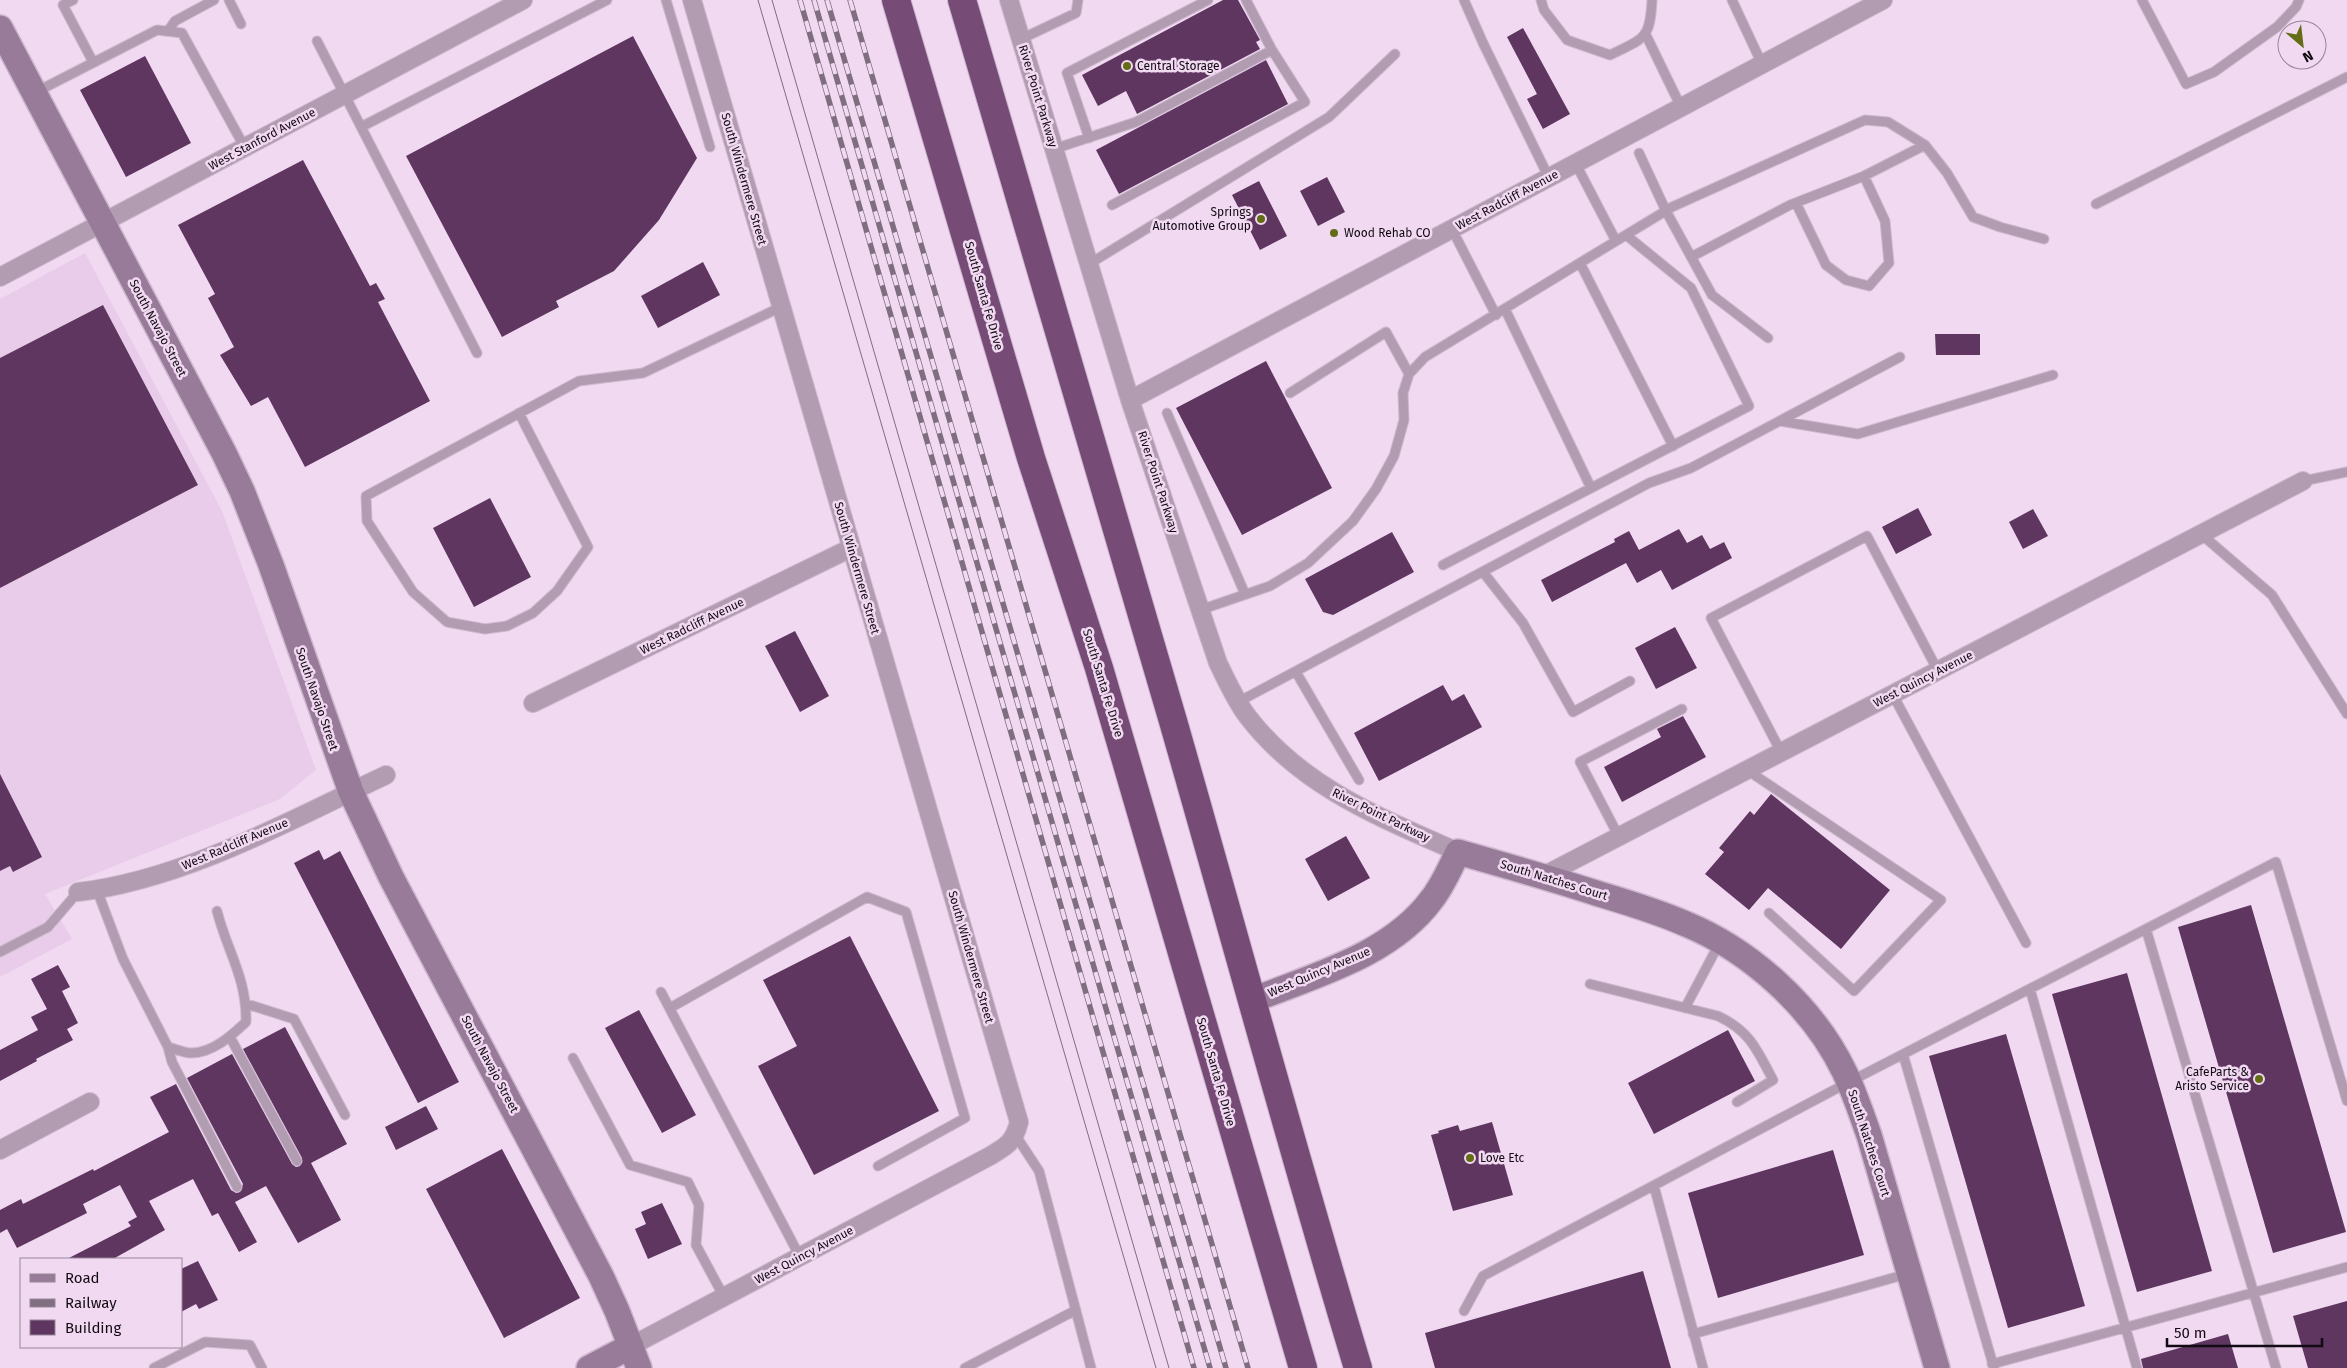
<svg xmlns="http://www.w3.org/2000/svg" width="2347" height="1368" font-family="'Fira Sans',sans-serif">
  <rect width="100%" height="100%" fill="#f1d9f2"/>
  <!-- built -->
  <path fill="#e9ccea" d="M 85,253 L 222,511 L 316,770 L 280,799 L 45,894 L 72,939 L 0,977 L 0,299 Z"/>
  <!-- building -->
  <path fill="#5e3660" d="M 1223,0 L 1238,0 L 1260,40 L 1256,42 L 1260,49 L 1137,114 L 1126,91 L 1098,106 L 1082,75 Z
    M 1523,28 L 1570,114 L 1543,129 L 1527,99 L 1537,94 L 1507,37 Z
    M 633,36 L 697,158 L 659,220 L 614,271 L 556,301 L 559,307 L 502,337 L 406,156 Z
    M 145,56 L 191,143 L 126,177 L 80,90 Z
    M 1266,60 L 1288,104 L 1119,194 L 1096,150 Z
    M 303,160 L 370,286 L 376,283 L 385,299 L 378,302 L 430,401 L 305,467 L 268,397 L 251,406 L 220,355 L 234,347 L 208,298 L 215,294 L 178,225 Z
    M 1327,177 L 1345,212 L 1318,226 L 1300,191 Z
    M 1259,181 L 1287,236 L 1260,250 L 1232,195 Z
    M 703,262 L 720,295 L 658,328 L 641,296 Z
    M 103,305 L 198,485 L 0,588 L 0,358 Z
    M 1935,334 L 1980,334 L 1980,355 L 1936,355 Z
    M 1266,361 L 1332,488 L 1242,535 L 1176,408 Z
    M 490,498 L 531,577 L 474,607 L 433,528 Z
    M 1918,508 L 1932,535 L 1896,554 L 1882,527 Z
    M 2033,509 L 2048,536 L 2023,549 L 2009,522 Z
    M 1679,529 L 1687,543 L 1702,535 L 1710,549 L 1724,542 L 1732,558 L 1672,590 L 1661,570 L 1637,583 L 1626,563 L 1552,602 L 1541,580 L 1615,542 L 1614,539 L 1629,531 L 1639,550 Z
    M 1392,532 L 1414,572 L 1333,615 L 1323,612 L 1305,579 Z
    M 1675,627 L 1697,668 L 1656,689 L 1635,648 Z
    M 795,631 L 829,696 L 800,712 L 765,646 Z
    M 1443,685 L 1452,701 L 1464,694 L 1482,727 L 1379,781 L 1354,733 Z
    M 1683,716 L 1706,757 L 1622,802 L 1604,767 L 1661,737 L 1657,729 Z
    M 0,774 L 42,857 L 13,872 L 10,866 L 0,871 Z
    M 1771,794 L 1890,890 L 1841,949 L 1768,888 L 1749,910 L 1705,874 L 1724,852 L 1719,848 L 1750,811 L 1754,815 Z
    M 1346,836 L 1370,878 L 1328,901 L 1305,859 Z
    M 319,850 L 324,860 L 340,851 L 459,1082 L 418,1103 L 294,863 Z
    M 2251,905 L 2346,1232 L 2273,1253 L 2178,927 Z
    M 850,936 L 939,1111 L 814,1175 L 758,1066 L 797,1046 L 763,980 Z
    M 58,965 L 70,987 L 62,991 L 78,1023 L 67,1029 L 73,1040 L 36,1059 L 37,1061 L 0,1081 L 0,1050 L 38,1030 L 31,1017 L 47,1009 L 31,979 Z
    M 2127,973 L 2212,1271 L 2137,1292 L 2052,994 Z
    M 639,1010 L 696,1115 L 662,1133 L 605,1028 Z
    M 285,1027 L 347,1144 L 311,1163 L 341,1220 L 298,1243 L 266,1186 L 235,1202 L 257,1242 L 239,1252 L 218,1213 L 212,1216 L 193,1179 L 149,1201 L 165,1230 L 113,1259 L 67,1259 L 131,1226 L 128,1222 L 137,1217 L 120,1185 L 83,1204 L 87,1213 L 17,1248 L 7,1229 L 0,1233 L 0,1210 L 21,1199 L 23,1204 L 93,1169 L 94,1171 L 169,1132 L 150,1097 L 176,1084 L 231,1190 L 236,1193 L 240,1192 L 243,1184 L 187,1078 L 232,1054 L 292,1164 L 296,1167 L 300,1166 L 302,1158 L 243,1049 Z
    M 1728,1030 L 1755,1081 L 1654,1134 L 1628,1083 Z
    M 2006,1034 L 2085,1306 L 2008,1328 L 1929,1056 Z
    M 426,1106 L 438,1129 L 396,1150 L 385,1127 Z
    M 1492,1122 L 1513,1195 L 1453,1211 L 1431,1135 L 1439,1133 L 1438,1131 L 1458,1125 L 1460,1131 Z
    M 502,1149 L 580,1298 L 504,1338 L 426,1189 Z
    M 1833,1150 L 1864,1255 L 1718,1298 L 1688,1193 Z
    M 662,1203 L 682,1244 L 648,1259 L 635,1229 L 646,1224 L 641,1212 Z
    M 198,1261 L 218,1300 L 199,1309 L 196,1304 L 181,1312 L 181,1269 Z
    M 1643,1271 L 1671,1368 L 1435,1368 L 1425,1333 Z
    M 2347,1301 L 2347,1368 L 2308,1368 L 2293,1316 Z
    M 2228,1334 L 2238,1368 L 2143,1368 L 2141,1359 Z"/>
  <g fill="none" stroke-linecap="round" stroke-linejoin="round">
    <defs>
      <path id="lane" d="M 73,0 L 63,5 L 93,62
        M 229,0 L 241,24
        M 666,0 L 710,147
        M 1464,0 L 1483,43 L 1549,178
        M 1541,0 L 1544,10 L 1567,40 L 1610,55 C 1644,38 1650,40 1652,0
        M 1732,0 L 1762,64
        M 2142,0 L 2186,84 L 2214,72 L 2277,27 L 2296,7 L 2299,0
        M 168,31 L 175,21 L 214,0
        M 1645,33 L 1681,107
        M 1021,39 L 1076,13 L 1078,0
        M 317,41 L 477,353
        M 36,92 L 157,30 L 182,33 L 245,148
        M 361,127 L 607,0
        M 1089,138 L 1067,73 L 1208,0
        M 1054,149 L 1136,122 L 1272,50
        M 1639,153 L 1666,211 L 1712,295 L 1768,338
        M 1580,172 L 1616,241
        M 1796,203 L 1826,265 L 1846,280 L 1869,286 L 1889,263 L 1885,221 L 1864,176
        M 2096,204 L 2347,77
        M 1112,205 L 1305,102 L 1272,50 L 1246,0
        M 1457,239 L 1496,315
        M 1691,257 L 1790,205 L 1864,176 L 1925,145
        M 1580,263 L 1673,446
        M 1089,264 L 1329,117 L 1395,54
        M 1505,309 L 1591,488
        M 1290,393 L 1386,332 L 1409,374
        M 519,413 L 588,547 L 557,591 L 533,613 L 507,626 L 485,629 L 447,622 L 413,592 L 367,521 L 366,496 L 579,381 L 643,373 L 781,307
        M 1167,413 L 1245,594
        M 1780,421 L 1858,434 L 2053,375
        M 2303,481 L 2347,472
        M 2201,534 L 2272,595 L 2347,714
        M 1443,565 L 1749,406 L 1691,288 L 1626,235
        M 1483,572 L 1523,623 L 1573,712 L 1630,681
        M 1200,610 L 1270,586 L 1308,563 L 1353,521 L 1376,489 L 1394,456 L 1404,420 L 1403,393 L 1409,374 L 1425,357 L 1672,207 L 1865,120 L 1888,122 L 1925,145 L 1947,173 L 1973,217 L 2000,227 L 2044,239
        M 1296,672 L 1359,780
        M 1893,695 L 2026,943
        M 1238,702 L 1649,483 L 1691,468 L 1900,357
        M 1781,752 L 1711,618 L 1867,536 L 1938,671
        M 1747,770 L 1941,900 L 1854,991 L 1769,913
        M 1619,837 L 1580,762 L 1682,709
        M 97,890 L 123,959 L 168,1047 C 175,1049 184,1053 191,1053 C 213,1053 232,1035 246,1022 C 247,978 227,951 217,911
        M 2146,929 L 2276,1368
        M 0,952 L 48,927 L 78,892
        M 1590,984 L 1718,1016 C 1750,1031 1757,1050 1773,1080 L 1737,1102
        M 2030,989 L 2137,1368
        M 661,992 L 800,1257
        M 247,1004 L 294,1019 L 345,1115
        M 670,1008 L 867,897 L 906,912 L 965,1118 L 878,1166
        M 1685,1008 L 1720,942
        M 230,1037 L 297,1161
        M 168,1047 L 172,1062 L 237,1187
        M 1903,1054 L 1994,1368
        M 573,1058 L 630,1165 L 688,1182 L 699,1205 L 696,1245 L 724,1297
        M 1016,1136 L 1039,1171 L 1091,1368
        M 1654,1186 L 1703,1368
        M 1464,1311 L 1483,1276 L 1849,1082 L 2276,862 L 2347,1101
        M 1693,1334 L 1907,1274
        M 1992,1364 L 2347,1267
        M 154,1368 L 205,1342 L 250,1345 L 262,1368
        M 965,1368 L 1076,1310"/>
      <path id="street" d="M 1009,0 L 1130,400 L 1218,663 C 1227,681 1235,700 1248,717 C 1302,787 1379,817 1458,852
        M 0,277 L 523,0
        M 1130,400 L 1883,0
        M 533,703 L 851,548
        M 1543,876 L 2303,481
        M 78,892 C 183,880 291,820 386,775
        M 0,1150 L 90,1102
        M 631,1346 L 990,1156 C 1007,1146 1014,1142 1019,1122 L 692,0"/>
      <path id="secondary" d="M 0,28 L 224,453 L 242,491 L 271,565 L 351,792 L 391,877 L 601,1276 L 617,1311 L 639,1368
        M 1253,1000 C 1315,975 1391,955 1432,899 C 1443,885 1450,868 1458,852 C 1504,865 1550,878 1596,893 C 1626,902 1657,911 1686,924 C 1751,951 1813,1007 1844,1071 C 1854,1091 1861,1113 1869,1135 L 1937,1368
        M 589,1368 L 631,1346"/>
      <path id="highway" d="M 896,0 L 1031,458 L 1099,668 L 1303,1368
        M 962,0 C 1031,241 1103,481 1173,721 C 1235,937 1293,1153 1358,1368"/>
    </defs>
    <!-- lane casing -->
    <use href="#lane" stroke="#cdb8ce" stroke-width="11"/>
    <!-- street casing -->
    <use href="#street" stroke="#cdb8ce" stroke-width="20"/>
    <!-- secondary casing -->
    <use href="#secondary" stroke="#cdb8ce" stroke-width="28"/>
    <!-- highway casing -->
    <use href="#highway" stroke="#cdb8ce" stroke-width="30"/>
    <!-- lane -->
    <use href="#lane" stroke="#b19cb1" stroke-width="9"/>
    <!-- street -->
    <use href="#street" stroke="#b19cb1" stroke-width="18"/>
    <!-- secondary -->
    <use href="#secondary" stroke="#987a99" stroke-width="25"/>
    <!-- highway -->
    <use href="#highway" stroke="#764c77" stroke-width="28"/>
    <!-- tram -->
    <path stroke="#7e6e7f" stroke-width="1" d="M 758,0 L 1156,1368
      M 772,0 L 1169,1368"/>
    <defs>
      <path id="rail" d="M 800,0 L 1194,1368
        M 814,0 L 1210,1368
        M 827,0 L 1226,1368
        M 850,0 L 1248,1368"/>
    </defs>
    <!-- rail casing -->
    <use href="#rail" stroke="#7e6e7f" stroke-width="5.5"/>
    <!-- rail -->
    <use href="#rail" stroke="#f1d9f2" stroke-width="4" stroke-dasharray="11" stroke-linecap="butt"/>
  </g>
  <!-- markers -->
  <g fill="#646d15" stroke="#f1d9f2" stroke-width="2">
    <circle cx="1127" cy="66" r="5"/>
    <circle cx="1261" cy="219" r="5"/>
    <circle cx="1334" cy="233" r="5"/>
    <circle cx="2259" cy="1079" r="5"/>
    <circle cx="1470" cy="1158" r="5"/>
  </g>
  <g text-anchor="middle" stroke-width="5" stroke-linejoin="round" paint-order="stroke">
    <!-- poi labels -->
    <g font-size="12" fill="#130b13" stroke="#f1d9f2" text-anchor="start">
      <text x="1137" y="70">Central Storage</text>
      <text x="1251" y="216" text-anchor="end">Springs<tspan x="1251" dy="14">Automotive Group</tspan></text>
      <text x="1344" y="237">Wood Rehab CO</text>
      <text x="2249" y="1076" text-anchor="end">CafeParts &amp;<tspan x="2249" dy="14">Aristo Service</tspan></text>
      <text x="1480" y="1162">Love Etc</text>
    </g>
    <!-- street labels -->
    <g font-size="12" fill="#130b13" stroke="#f1d9f2">
      <text transform="translate(1038 96) rotate(73)" y="4">River Point Parkway</text>
      <text transform="translate(262 139) rotate(-28)" y="4">West Stanford Avenue</text>
      <text transform="translate(744 179) rotate(74)" y="4">South Windermere Street</text>
      <text transform="translate(1507 200) rotate(-28)" y="4">West Radcliff Avenue</text>
      <text transform="translate(984 296) rotate(74)" y="4">South Santa Fe Drive</text>
      <text transform="translate(158 328) rotate(62)" y="4">South Navajo Street</text>
      <text transform="translate(1158 482) rotate(72)" y="4">River Point Parkway</text>
      <text transform="translate(857 568) rotate(74)" y="4">South Windermere Street</text>
      <text transform="translate(692 626) rotate(-26)" y="4">West Radcliff Avenue</text>
      <text transform="translate(1923 679) rotate(-27)" y="4">West Quincy Avenue</text>
      <text transform="translate(1103 683) rotate(73)" y="4">South Santa Fe Drive</text>
      <text transform="translate(317 699) rotate(71)" y="4">South Navajo Street</text>
      <text transform="translate(1381 815) rotate(26)" y="4">River Point Parkway</text>
      <text transform="translate(235 844) rotate(-23)" y="4">West Radcliff Avenue</text>
      <text transform="translate(1554 880) rotate(17)" y="4">South Natches Court</text>
      <text transform="translate(971 957) rotate(74)" y="4">South Windermere Street</text>
      <text transform="translate(1319 972) rotate(-23)" y="4">West Quincy Avenue</text>
      <text transform="translate(490 1064) rotate(62)" y="4">South Navajo Street</text>
      <text transform="translate(1216 1072) rotate(74)" y="4">South Santa Fe Drive</text>
      <text transform="translate(1869 1143) rotate(72)" y="4">South Natches Court</text>
      <text transform="translate(804 1255) rotate(-28)" y="4">West Quincy Avenue</text>
    </g>
  </g>
  <!-- legend -->
  <rect x="20" y="1258" width="162" height="90" fill="#f1d9f2" stroke="#988799"/>
  <rect x="30" y="1274" width="25" height="8" fill="#987a99" stroke="#988799"/>
  <text x="65" y="1283" font-size="15" fill="#130b13">Road</text>
  <rect x="30" y="1299" width="25" height="8" fill="#7e6e7f" stroke="#988799"/>
  <text x="65" y="1308" font-size="15" fill="#130b13">Railway</text>
  <rect x="30" y="1320" width="25" height="15" fill="#5e3660" stroke="#988799"/>
  <text x="65" y="1333" font-size="15" fill="#130b13">Building</text>
  <!-- north arrow -->
  <g transform="translate(2302 45) rotate(152)"><circle r="24" fill="#f1d9f2" stroke="#988799"/>
  <path d="M0-4L9 19L0 12L-9 19Z" fill="#646d15"/>
  <text y="-8" font-size="14" font-weight="bold" text-anchor="middle" fill="#130b13">N</text>
  </g>
  <!-- scale -->
  <path d="M2167 1338v8h155v-8" fill="none" stroke="#130b13" stroke-width="2.5"/>
  <text x="2174" y="1338" font-size="15" fill="#130b13" stroke="#f1d9f2" stroke-width="4" paint-order="stroke">50 m</text>
</svg>
